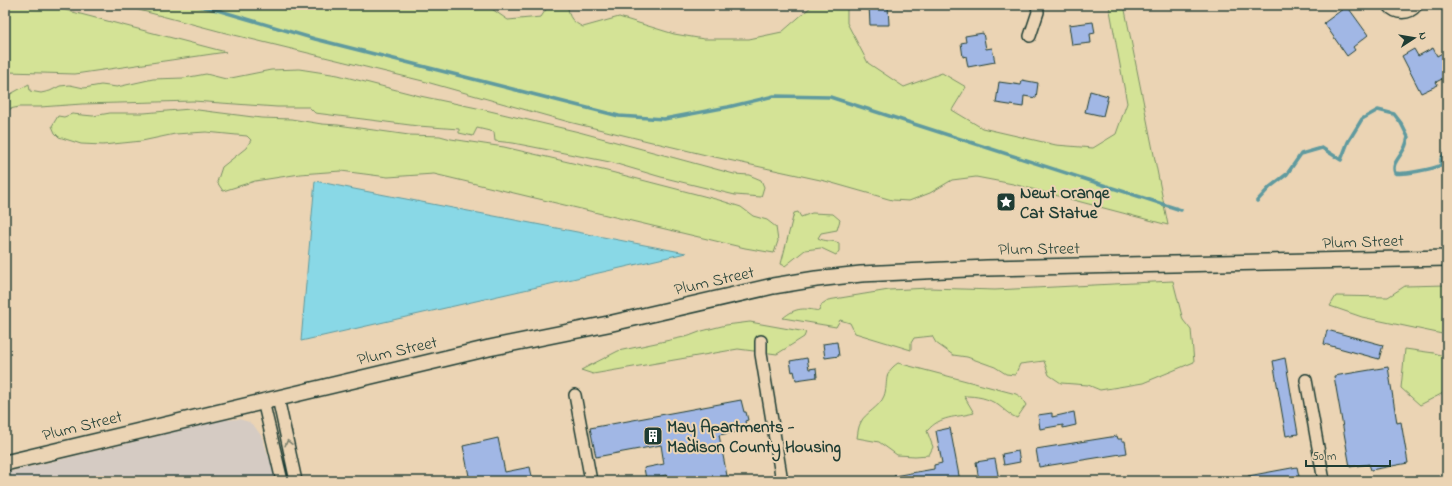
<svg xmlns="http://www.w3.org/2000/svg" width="1452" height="486" font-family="'Indie Flower',sans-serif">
  <rect width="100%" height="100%" fill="#ebd4b4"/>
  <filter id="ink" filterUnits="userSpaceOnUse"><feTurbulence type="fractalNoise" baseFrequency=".025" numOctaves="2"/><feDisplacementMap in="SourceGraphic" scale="8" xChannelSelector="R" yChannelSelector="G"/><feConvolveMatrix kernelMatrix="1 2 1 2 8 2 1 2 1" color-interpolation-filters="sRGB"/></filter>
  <g filter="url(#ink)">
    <!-- built -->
    <path fill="#d5cbc3" d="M 239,419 L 249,422 L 255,427 L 262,437 L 277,481 L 5,481 L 5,473 L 225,420 Z"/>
    <!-- green -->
    <path fill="#d4e396" stroke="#7a9065" d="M 5,5 L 46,5 L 226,52 L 75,74 L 8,72 L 5,73 Z
      M 120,5 L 486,5 L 508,20 L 541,17 L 549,5 L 568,5 C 568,18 573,22 583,27 L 619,17 L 674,34 L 704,39 L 749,39 L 782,32 L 813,5 L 847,5 L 847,23 L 868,63 L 904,87 L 942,73 L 966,87 L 952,110 L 982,128 L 1056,145 L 1093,148 L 1116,134 L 1127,103 L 1109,5 L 1124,5 L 1168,225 L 1013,184 L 976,177 L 952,180 L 930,193 L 909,201 L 892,200 L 825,181 L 710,156 L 569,122 L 423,81 L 226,33 Z
      M 299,69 L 338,75 L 420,96 L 477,108 L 579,132 L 734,174 L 749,175 L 761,180 L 764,187 L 761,197 L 735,195 L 661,177 L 610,162 L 513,143 L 495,141 L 494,132 L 477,128 L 473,136 L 459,133 L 459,129 L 418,126 L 315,113 L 309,107 L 277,107 L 193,101 L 82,104 L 40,107 L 19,107 L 5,110 L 5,97 L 29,84 L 30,91 L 41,93 L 50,91 L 60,86 L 70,85 L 84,88 L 101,85 L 117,87 L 153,79 L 184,78 L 206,74 L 226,79 L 271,70 Z
      M 190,109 L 261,118 L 291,119 L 322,124 L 338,125 L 409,135 L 440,136 L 451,139 L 504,147 L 611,172 L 719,200 L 741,207 L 753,216 L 767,220 L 776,227 L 778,241 L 774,253 L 745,248 L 434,174 L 388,177 L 341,171 L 300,174 L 255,181 L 223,191 L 217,182 L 222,167 L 246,148 L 251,140 L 247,136 L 206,132 L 175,134 L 142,141 L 103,145 L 81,144 L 59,137 L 55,133 L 52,126 L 58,116 L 64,117 L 72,114 L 93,116 L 110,113 L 144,113 Z
      M 798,212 L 801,217 L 812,213 L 833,214 L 840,220 L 837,230 L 821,233 L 818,238 C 825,242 832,240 839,243 L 839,251 L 836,255 L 821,248 L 805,250 L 785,266 L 781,264 L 794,213 Z
      M 1173,281 L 1183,320 L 1191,330 L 1194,362 L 1143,383 L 1100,390 L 1088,385 L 1061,383 L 1049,375 L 1044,361 L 1020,364 L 1015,375 L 1006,374 L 995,367 L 967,357 L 953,355 L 936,343 L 932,336 L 914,338 L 911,343 L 911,350 L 855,333 L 850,323 L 840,320 L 836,327 L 783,318 C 796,307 804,308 819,311 L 822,304 L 828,300 L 889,290 L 929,288 L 995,290 Z
      M 1447,285 L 1447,335 L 1362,317 L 1330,306 L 1336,296 L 1388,297 L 1405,286 Z
      M 750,322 L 806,332 L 804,337 L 777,354 L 738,349 L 593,374 L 581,370 L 618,351 L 689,336 L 702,331 L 726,325 Z
      M 1405,349 L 1434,353 L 1447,357 L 1447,391 L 1420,405 L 1401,388 Z
      M 898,363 L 1016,394 L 1021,397 L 1026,405 L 1017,418 C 1009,415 1005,410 998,405 C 988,398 977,396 964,396 L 974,413 C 955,418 941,415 927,431 L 933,447 L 929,455 L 915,456 L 897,455 L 879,442 L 857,438 C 858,433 858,427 861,422 C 864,414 880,407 884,396 C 889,382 882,374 898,363 Z"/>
    <!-- water -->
    <path fill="#89d8e6" stroke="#5f9a9f" d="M 315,181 L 354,189 L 686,253 L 301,341 Z"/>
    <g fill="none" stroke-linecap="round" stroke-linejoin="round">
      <!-- stream -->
      <path stroke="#5f9a9f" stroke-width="3.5" d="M 196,5 L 217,10 L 315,39 L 619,116 L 664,119 L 728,107 L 774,96 L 830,97 L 1181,210
        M 1257,201 L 1270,187 L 1287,174 L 1301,154 L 1322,148 L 1341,160 L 1348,142 L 1362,119 L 1378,110 L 1394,114 L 1401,123 L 1408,137 C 1407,141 1406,146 1404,149 C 1400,157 1391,164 1395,173 C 1402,175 1434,169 1441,165 L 1441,159 L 1447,150"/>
    </g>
    <!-- building -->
    <path fill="#a1b7e5" stroke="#1f3d34" d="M 869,5 L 888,5 L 889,25 L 870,25 Z
      M 1347,6 L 1368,35 L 1353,47 L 1355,50 L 1347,56 L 1324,23 Z
      M 1093,22 L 1095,33 L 1090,34 L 1091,43 L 1072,45 L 1069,25 Z
      M 983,33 L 986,49 L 992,48 L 995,62 L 968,67 L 966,56 L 963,57 L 961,43 L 966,42 L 965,36 Z
      M 1433,48 L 1437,56 L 1444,52 L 1447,58 L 1447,71 L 1442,74 L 1444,78 L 1436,82 L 1438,85 L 1421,93 L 1402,56 L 1414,49 L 1418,56 Z
      M 1022,80 L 1038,83 L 1036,98 L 1024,96 L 1023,107 L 996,103 L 999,82 L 1021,85 Z
      M 1090,91 L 1108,96 L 1103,116 L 1085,112 Z
      M 1327,330 L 1383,345 L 1379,359 L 1324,344 Z
      M 837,342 L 839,356 L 825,358 L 823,344 Z
      M 807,358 L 809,369 L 816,368 L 817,377 L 796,380 L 794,371 L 792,372 L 790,361 Z
      M 1285,358 L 1298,434 L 1286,436 L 1273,361 Z
      M 1388,367 L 1397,423 L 1401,422 L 1408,463 L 1371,470 L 1369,464 L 1350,467 L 1334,376 Z
      M 741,400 L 744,412 L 746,412 L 748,420 L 745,421 L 747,430 L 719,435 L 728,481 L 716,481 L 716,478 L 701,481 L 668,481 L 666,475 L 646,479 L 644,468 L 664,464 L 661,445 L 596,457 L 590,428 Z
      M 1074,412 L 1076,425 L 1063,428 L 1063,425 L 1040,429 L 1038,415 L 1052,413 L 1052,417 Z
      M 950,428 L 960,481 L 895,481 L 894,476 L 934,469 L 934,465 L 942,463 L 936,431 Z
      M 1117,436 L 1118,439 L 1122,439 L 1122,441 L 1125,441 L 1127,453 L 1039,467 L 1036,449 Z
      M 498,438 L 505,472 L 530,467 L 533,481 L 470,481 L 463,446 Z
      M 1018,451 L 1020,462 L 1004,465 L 1002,454 Z
      M 995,459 L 999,480 L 979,481 L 976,462 Z
      M 1297,467 L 1300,481 L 1249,481 L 1248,476 Z"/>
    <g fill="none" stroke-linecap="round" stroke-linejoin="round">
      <defs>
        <path id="street" d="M 1388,5 C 1396,15 1409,15 1417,5
          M 1030,36 L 1038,12 L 1037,5
          M 761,341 L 761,354 L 782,481
          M 1306,380 L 1324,481
          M 575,395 L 591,481
          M 278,398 L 296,481
          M 263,401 L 282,481"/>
        <path id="secondary" d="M 5,463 L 489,348 L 608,324 L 773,286 L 816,279 L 861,274 L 987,268 L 1447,258"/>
      </defs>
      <!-- street casing -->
      <use href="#street" stroke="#1f3d34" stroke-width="14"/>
      <!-- secondary casing -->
      <use href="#secondary" stroke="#1f3d34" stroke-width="18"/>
      <!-- street -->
      <use href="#street" stroke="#ebd4b4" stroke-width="11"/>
      <!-- secondary -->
      <use href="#secondary" stroke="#ebd4b4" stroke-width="15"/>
    </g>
    <!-- one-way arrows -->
    <defs><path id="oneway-chevron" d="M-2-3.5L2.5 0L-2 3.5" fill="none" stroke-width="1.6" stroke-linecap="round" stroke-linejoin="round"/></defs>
    <use stroke="#7b816e" href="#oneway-chevron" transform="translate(288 443) rotate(-103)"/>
  </g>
  <!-- icons -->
  <defs>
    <symbol id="sight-square" viewBox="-11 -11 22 22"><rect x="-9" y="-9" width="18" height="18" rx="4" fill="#1f3d34" stroke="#ebd4b4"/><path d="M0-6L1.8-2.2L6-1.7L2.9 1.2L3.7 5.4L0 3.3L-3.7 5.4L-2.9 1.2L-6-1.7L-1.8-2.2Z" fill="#fff"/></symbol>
    <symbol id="building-square" viewBox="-11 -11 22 22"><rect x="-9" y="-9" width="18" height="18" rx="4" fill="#1f3d34" stroke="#ebd4b4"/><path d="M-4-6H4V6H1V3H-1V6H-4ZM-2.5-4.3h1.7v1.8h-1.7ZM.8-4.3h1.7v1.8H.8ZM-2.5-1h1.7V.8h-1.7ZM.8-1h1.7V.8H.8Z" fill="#fff"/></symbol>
  </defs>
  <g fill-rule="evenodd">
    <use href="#sight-square" x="995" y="191" width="22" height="22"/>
    <use href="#building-square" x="642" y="425" width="22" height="22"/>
  </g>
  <g text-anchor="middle" stroke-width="4" stroke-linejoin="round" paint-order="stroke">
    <!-- poi labels -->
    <g font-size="17" font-weight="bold" fill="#1f3d34" stroke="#ebd4b4" text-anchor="start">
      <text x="1020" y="198">Newt Orange<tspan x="1020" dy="20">Cat Statue</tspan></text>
      <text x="667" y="432">May Apartments -<tspan x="667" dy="20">Madison County Housing</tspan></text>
    </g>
    <!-- street labels -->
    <g font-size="17" fill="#1f3d34" stroke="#ebd4b4">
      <text transform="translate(1363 241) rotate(-2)" y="6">Plum Street</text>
      <text transform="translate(1039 248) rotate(-1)" y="6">Plum Street</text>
      <text transform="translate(714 280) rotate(-13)" y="6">Plum Street</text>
      <text transform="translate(397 350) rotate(-13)" y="6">Plum Street</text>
      <text transform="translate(82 425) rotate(-14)" y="6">Plum Street</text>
    </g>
  </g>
  <!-- margin -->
  <rect width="1452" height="486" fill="none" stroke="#ebd4b4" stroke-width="20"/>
  <rect x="10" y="10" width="1432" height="466" fill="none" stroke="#1f3d34" stroke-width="1.5" filter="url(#ink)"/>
  <!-- north arrow -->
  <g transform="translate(1414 38) rotate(78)" stroke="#ebd4b4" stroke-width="3" paint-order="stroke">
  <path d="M0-3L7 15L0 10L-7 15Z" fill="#1f3d34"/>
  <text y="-6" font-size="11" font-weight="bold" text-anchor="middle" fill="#1f3d34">N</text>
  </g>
  <!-- scale -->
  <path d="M1306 460v6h84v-6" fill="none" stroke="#1f3d34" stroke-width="2"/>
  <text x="1312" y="460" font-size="12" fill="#1f3d34" stroke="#ebd4b4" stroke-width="3" paint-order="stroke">50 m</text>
</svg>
